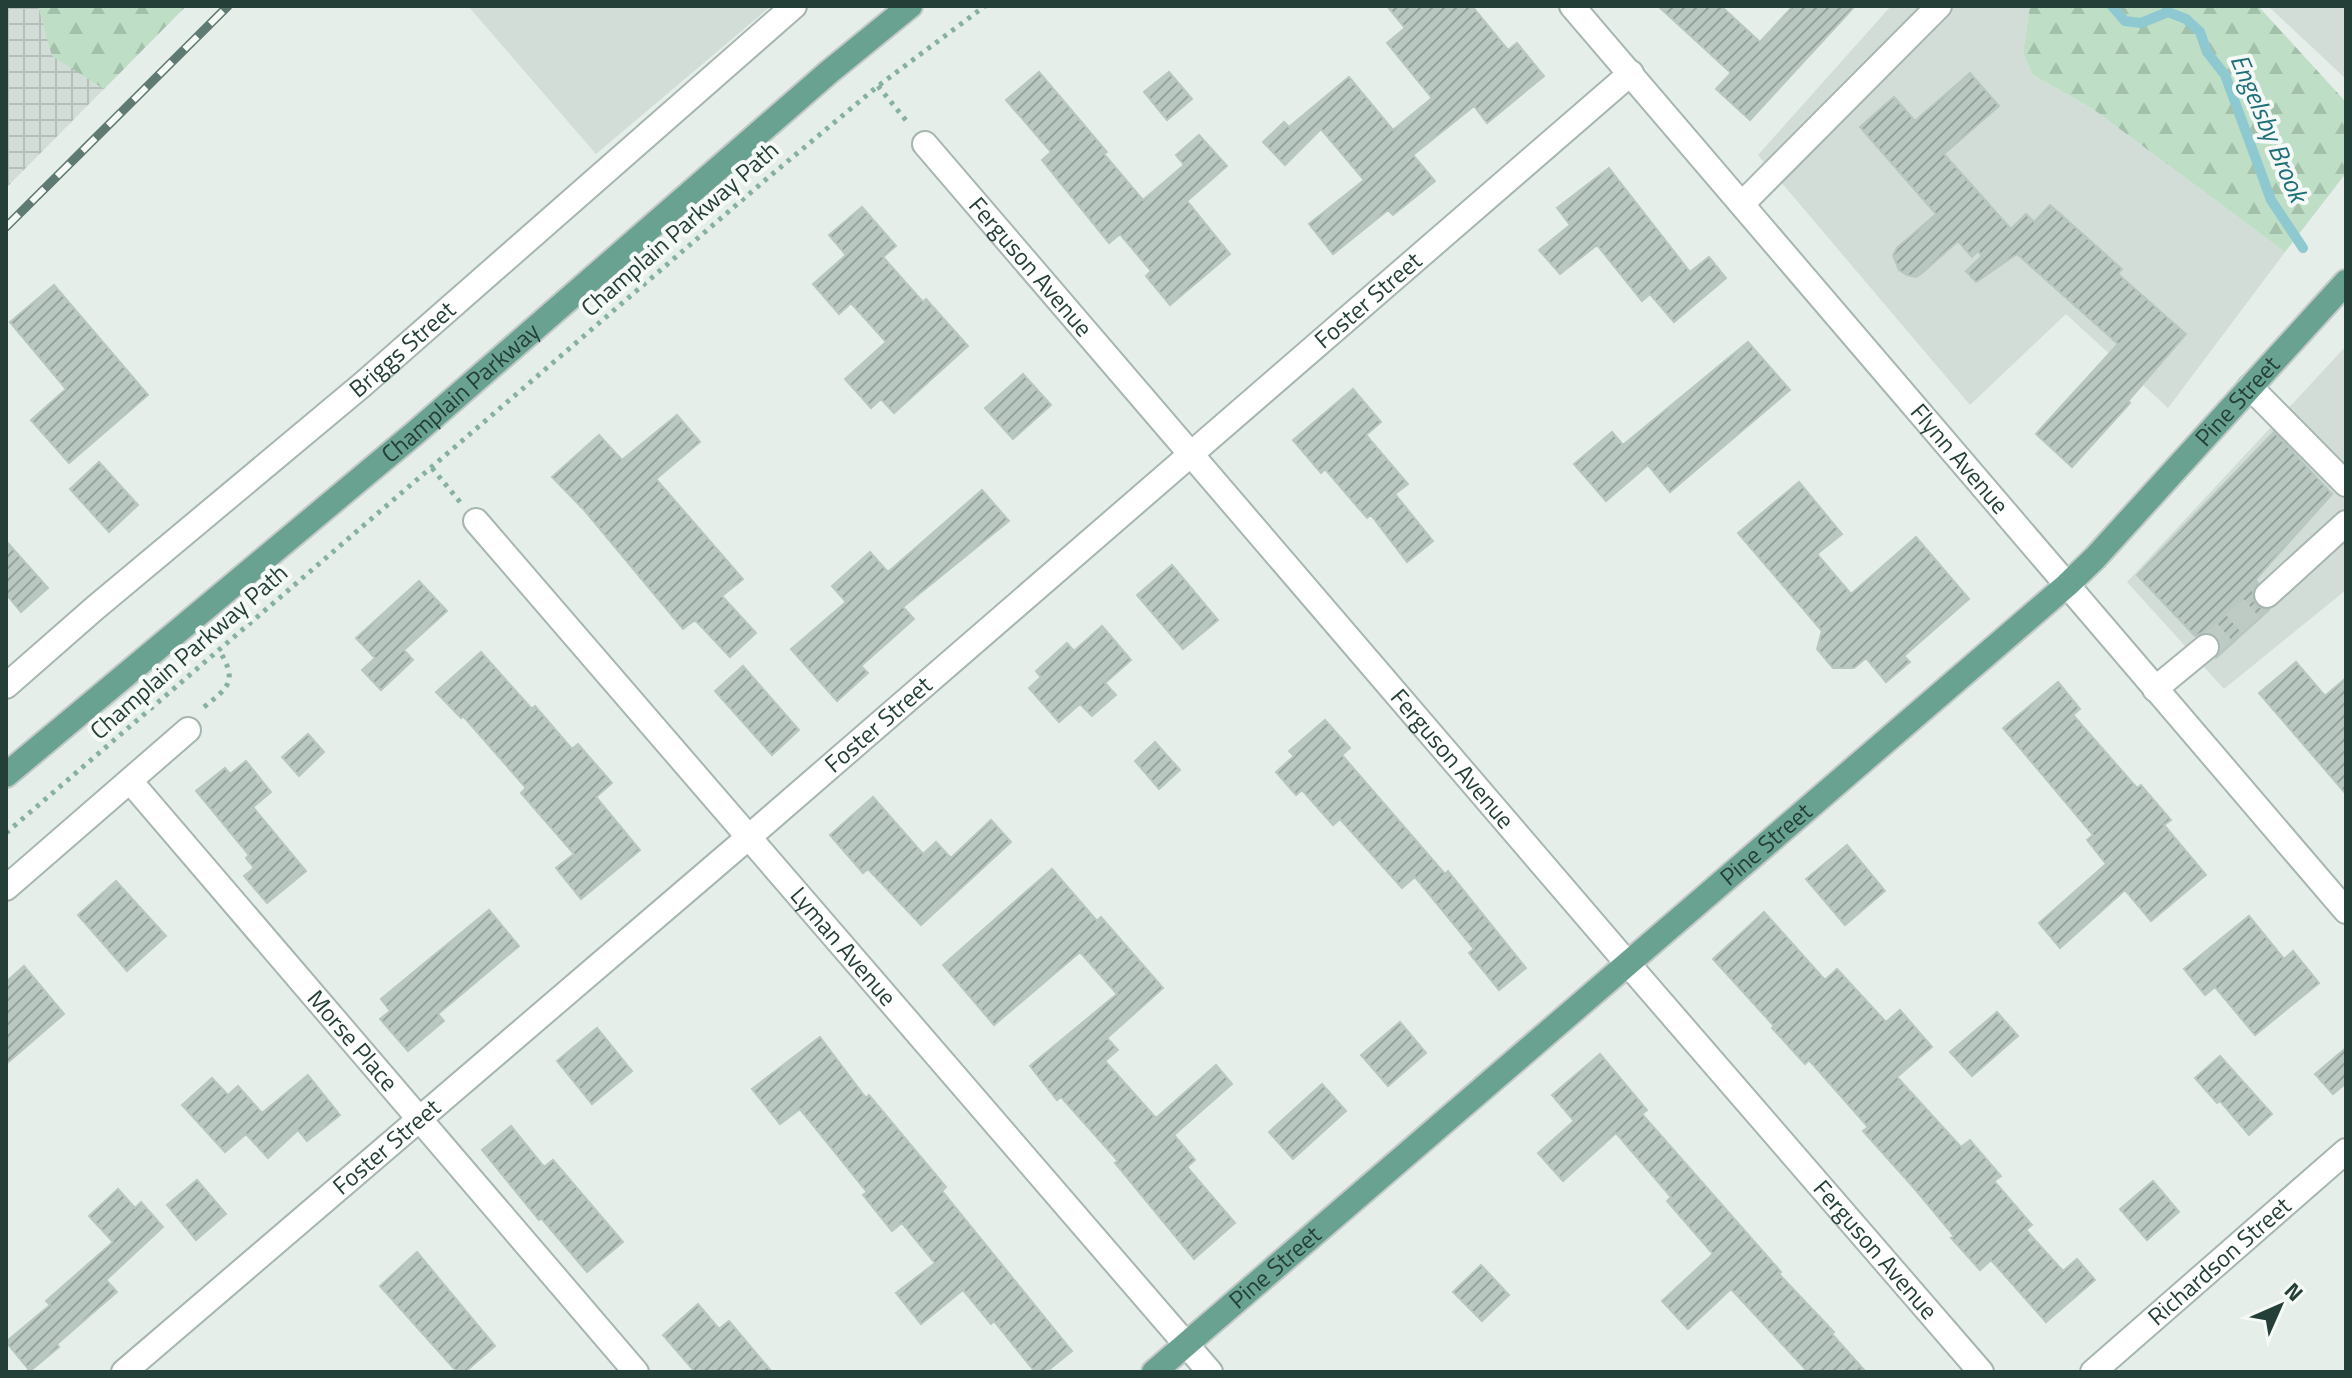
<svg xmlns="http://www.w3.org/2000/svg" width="2352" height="1378" font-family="'Titillium Web',sans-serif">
  <defs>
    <pattern id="industrial-grid" width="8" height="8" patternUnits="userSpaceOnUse" patternTransform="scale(2)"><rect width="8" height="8" fill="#d3ddd8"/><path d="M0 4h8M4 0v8" fill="none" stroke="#b5bfba"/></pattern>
    <pattern id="forest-firs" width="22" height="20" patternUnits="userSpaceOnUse" patternTransform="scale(2)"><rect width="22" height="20" fill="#bedec6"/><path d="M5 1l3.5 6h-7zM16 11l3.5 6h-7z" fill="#a3c0ab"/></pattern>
    <pattern id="building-hatch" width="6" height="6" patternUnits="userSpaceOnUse" patternTransform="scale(2)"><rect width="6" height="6" fill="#bac8c2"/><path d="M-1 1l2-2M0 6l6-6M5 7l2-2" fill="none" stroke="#97a49e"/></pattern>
  </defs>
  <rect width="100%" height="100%" fill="#e5eee9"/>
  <!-- built -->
  <path fill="#d3ddd8" d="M 468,6 L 771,6 L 596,154 Z
    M 1891,6 L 2030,6 L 2023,53 L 2033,75 L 2093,109 L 2285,252 L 2168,408 L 2066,314 L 1970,405 L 1758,155 Z
    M 2268,6 L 2346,6 L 2346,79 Z
    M 2346,346 L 2346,590 L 2224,689 L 2127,582 Z"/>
  <!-- industrial -->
  <path fill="url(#industrial-grid)" d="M 6,6 L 186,6 L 6,188 Z"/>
  <!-- forest -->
  <path fill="url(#forest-firs)" d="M 38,6 L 186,6 L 104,89 L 52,56 Z
    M 2030,6 L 2258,6 L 2344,100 L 2346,173 L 2285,252 L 2093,109 L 2033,75 L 2023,53 Z"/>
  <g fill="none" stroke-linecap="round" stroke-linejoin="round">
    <!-- stream -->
    <path stroke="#8ec9d1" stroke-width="10" d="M 2112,6 L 2125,21 L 2141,23 L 2168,12 L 2186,19 L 2200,32 L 2207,52 L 2225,75 L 2271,200 L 2303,248"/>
  </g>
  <!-- building -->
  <path fill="url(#building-hatch)" stroke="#b7c7c0" stroke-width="2" d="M 1387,6 L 1472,6 L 1508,50 L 1517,43 L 1544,76 L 1487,123 L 1474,106 L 1413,155 L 1435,181 L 1393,215 L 1388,210 L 1333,254 L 1309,224 L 1364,180 L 1321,129 L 1285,165 L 1263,142 L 1284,122 L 1289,127 L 1349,77 L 1393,130 L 1432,98 L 1387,43 L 1405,28 Z
    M 1658,6 L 1721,6 L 1760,42 L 1793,6 L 1855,6 L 1750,120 L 1716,89 L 1731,73 Z
    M 1039,72 L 1107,152 L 1104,154 L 1143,200 L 1184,165 L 1176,155 L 1199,135 L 1227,166 L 1187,201 L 1230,254 L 1170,305 L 1146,276 L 1151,271 L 1120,234 L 1109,243 L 1042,160 L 1051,152 L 1006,100 Z
    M 1169,72 L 1192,99 L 1167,120 L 1144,92 Z
    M 1970,73 L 1999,106 L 1944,154 L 2011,229 L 2026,214 L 2034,222 L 2050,205 L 2122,269 L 2118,274 L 2186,334 L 2128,401 L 2130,403 L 2072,467 L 2036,434 L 2118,344 L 2017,254 L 1976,282 L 1966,271 L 1982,256 L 1978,251 L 1972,257 L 1958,241 L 1921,274 L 1916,277 L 1907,275 L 1899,270 L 1893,255 L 1897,248 L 1936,214 L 1860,127 L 1894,97 L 1915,121 Z
    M 1609,168 L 1690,272 L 1709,257 L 1726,278 L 1674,322 L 1650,294 L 1642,301 L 1597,245 L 1560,274 L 1539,250 L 1570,225 L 1557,208 Z
    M 862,207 L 896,246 L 883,257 L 923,302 L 926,299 L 968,346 L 894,413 L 881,399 L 871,408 L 845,379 L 886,342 L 851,303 L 839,314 L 813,284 L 846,255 L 829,235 Z
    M 54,285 L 148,395 L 69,463 L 31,420 L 66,389 L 10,322 Z
    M 1748,342 L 1790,390 L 1670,492 L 1648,465 L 1606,501 L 1574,464 L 1612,432 L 1623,445 Z
    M 1023,374 L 1051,405 L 1013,439 L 985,408 Z
    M 1353,389 L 1381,422 L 1366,435 L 1408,484 L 1395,494 L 1433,541 L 1407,562 L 1371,515 L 1367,518 L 1325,469 L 1321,473 L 1293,440 Z
    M 677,415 L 700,442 L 656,479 L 743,579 L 722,596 L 756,633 L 730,657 L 695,620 L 683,629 L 585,511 L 552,477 L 599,435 L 622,460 Z
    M 2274,432 L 2332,494 L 2255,580 L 2258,583 L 2253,591 L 2253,599 L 2257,606 L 2269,610 L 2217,657 L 2221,645 L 2217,637 L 2204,632 L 2195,636 L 2137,575 Z
    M 99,462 L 138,505 L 109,532 L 70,489 Z
    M 1799,482 L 1842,534 L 1817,554 L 1851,594 L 1916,537 L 1969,599 L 1904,656 L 1910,662 L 1886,682 L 1866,658 L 1854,668 L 1833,668 L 1817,649 L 1822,631 L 1738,533 Z
    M 982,490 L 1009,521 L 903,607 L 914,619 L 861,666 L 868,673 L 837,701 L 791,649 L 846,602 L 832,586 L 870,552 L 888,572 Z
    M 6,541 L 48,588 L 21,612 L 6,594 Z
    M 1172,565 L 1218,620 L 1183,649 L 1137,595 Z
    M 419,581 L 447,611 L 404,650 L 413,660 L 381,690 L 362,670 L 375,658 L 356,638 Z
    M 1102,626 L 1131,660 L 1105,683 L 1116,695 L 1092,716 L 1080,704 L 1059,722 L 1029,688 L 1041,677 L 1036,671 L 1067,643 L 1074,651 Z
    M 481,652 L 532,709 L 535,706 L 572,749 L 578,744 L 612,783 L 596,797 L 640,850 L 581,899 L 556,868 L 574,854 L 521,793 L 526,788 L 463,716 L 461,718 L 436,692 Z
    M 2296,662 L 2325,696 L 2346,678 L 2346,794 L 2259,693 Z
    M 743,666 L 799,730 L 772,755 L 715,691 Z
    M 2058,682 L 2080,709 L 2073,715 L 2137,788 L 2141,785 L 2171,820 L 2164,825 L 2206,875 L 2151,921 L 2125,890 L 2060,948 L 2039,923 L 2106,864 L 2087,840 L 2093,835 L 2003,728 Z
    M 1325,720 L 1350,748 L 1342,755 L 1445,874 L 1448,871 L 1526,968 L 1499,990 L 1469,953 L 1474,949 L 1415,877 L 1402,888 L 1340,819 L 1333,825 L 1302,790 L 1296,795 L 1276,772 L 1294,756 L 1289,751 Z
    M 308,734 L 324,752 L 299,776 L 282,757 Z
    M 1155,742 L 1180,770 L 1159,789 L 1135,761 Z
    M 246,761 L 271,792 L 253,807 L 306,871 L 267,903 L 244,876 L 254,868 L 246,858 L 249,855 L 196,791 L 225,768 L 230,774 Z
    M 873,797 L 923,854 L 936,842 L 951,858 L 991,820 L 1011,842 L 921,925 L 868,869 L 863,873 L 830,835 Z
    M 1847,845 L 1885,891 L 1845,925 L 1806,879 Z
    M 1052,869 L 1097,921 L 1101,917 L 1163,988 L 1107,1038 L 1118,1050 L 1105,1061 L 1156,1118 L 1216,1065 L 1232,1084 L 1174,1135 L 1195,1160 L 1187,1167 L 1235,1223 L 1194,1259 L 1115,1163 L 1118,1161 L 1061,1097 L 1057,1100 L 1030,1066 L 1117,994 L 1080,952 L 994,1025 L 943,965 Z
    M 116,881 L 166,936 L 127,971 L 78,915 Z
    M 489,910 L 519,946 L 438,1014 L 444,1021 L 408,1051 L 380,1019 L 390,1011 L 381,999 Z
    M 1764,912 L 1825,980 L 1837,969 L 1886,1022 L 1900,1010 L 1932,1047 L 1897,1077 L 1961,1147 L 1970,1140 L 2001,1176 L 1994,1181 L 2032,1225 L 2026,1230 L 2063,1271 L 2077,1259 L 2095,1280 L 2046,1322 L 1991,1260 L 1980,1270 L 1951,1238 L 1954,1236 L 1914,1188 L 1863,1131 L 1868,1127 L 1809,1060 L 1805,1064 L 1772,1028 L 1774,1026 L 1713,959 Z
    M 2249,916 L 2284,959 L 2293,951 L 2319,983 L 2255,1035 L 2215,987 L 2205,995 L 2184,969 Z
    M 24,966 L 64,1014 L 6,1064 L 6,982 Z
    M 1997,1012 L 2018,1036 L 1972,1076 L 1950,1052 Z
    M 1400,1022 L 1426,1053 L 1388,1086 L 1361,1055 Z
    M 597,1028 L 632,1071 L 592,1104 L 557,1061 Z
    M 820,1037 L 866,1098 L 869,1095 L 946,1187 L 942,1191 L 1072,1351 L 1046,1372 L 1035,1372 L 994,1321 L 991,1324 L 963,1290 L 921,1324 L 896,1293 L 935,1263 L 902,1223 L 892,1231 L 863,1195 L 867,1192 L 800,1109 L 780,1124 L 752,1089 Z
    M 2346,1048 L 2346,1083 L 2333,1094 L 2315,1074 Z
    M 1600,1054 L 1647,1110 L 1642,1114 L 1781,1272 L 1779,1274 L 1834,1332 L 1832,1334 L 1866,1372 L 1808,1372 L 1731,1289 L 1688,1329 L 1662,1301 L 1713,1254 L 1667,1201 L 1671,1197 L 1616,1133 L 1563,1181 L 1538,1153 L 1574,1121 L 1552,1095 Z
    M 2220,1056 L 2272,1114 L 2249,1135 L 2220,1101 L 2217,1103 L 2195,1078 Z
    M 308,1075 L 340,1115 L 307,1141 L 298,1130 L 268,1158 L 246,1134 L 225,1152 L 182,1105 L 212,1078 L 228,1095 L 238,1086 L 262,1113 Z
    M 1322,1084 L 1346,1111 L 1293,1159 L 1269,1132 Z
    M 511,1126 L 544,1167 L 553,1160 L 623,1242 L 587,1272 L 541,1218 L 539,1220 L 482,1150 Z
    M 197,1180 L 226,1214 L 196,1240 L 167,1205 Z
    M 2153,1181 L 2179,1212 L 2147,1240 L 2120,1209 Z
    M 118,1189 L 135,1208 L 141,1202 L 163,1227 L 106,1280 L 117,1292 L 57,1344 L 59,1347 L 30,1371 L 6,1342 L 50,1305 L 46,1301 L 113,1242 L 89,1216 Z
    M 417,1252 L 495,1346 L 465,1372 L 457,1372 L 380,1286 Z
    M 1481,1265 L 1509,1295 L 1482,1321 L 1453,1292 Z
    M 698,1304 L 719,1329 L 729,1321 L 772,1372 L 695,1372 L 663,1335 Z"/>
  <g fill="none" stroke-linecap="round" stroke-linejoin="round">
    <!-- minor-tunnel -->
    <path stroke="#becbc5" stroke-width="24" stroke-dasharray="24 12" stroke-linecap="butt" d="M 2206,647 L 2267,595"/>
    <defs>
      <g id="minor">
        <path id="s1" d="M 1572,6 L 2346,911"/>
        <path id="s2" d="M 925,144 L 1628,964 L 1981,1372"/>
        <path d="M 1742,204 L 1939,6"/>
        <path d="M 2250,387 L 2346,484"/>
        <path id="s3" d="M 476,521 L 1210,1372"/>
        <path d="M 2267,595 L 2346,523"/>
        <path id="s4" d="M 6,686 L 95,608 L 362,385 L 794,6"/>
        <path d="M 2155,689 L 2206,647"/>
        <path id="s5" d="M 130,781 L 636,1372"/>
        <path d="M 6,888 L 188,730"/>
        <path id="s6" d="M 124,1372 L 750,836 L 1631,73"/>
        <path id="s7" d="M 2093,1372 L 2346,1151"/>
      </g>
      <g id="major">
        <path id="s8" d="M 6,775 L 415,433 L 829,72 L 910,6"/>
        <path id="s9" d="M 1154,1372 L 2067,585 L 2095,558 L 2346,282"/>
      </g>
    </defs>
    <!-- minor casing -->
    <use href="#minor" stroke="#a7b6b0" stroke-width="28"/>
    <!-- major casing -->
    <use href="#major" stroke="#c2c9c7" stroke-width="28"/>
    <!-- path -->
    <path stroke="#86b0a1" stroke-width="5" stroke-dasharray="4 6" stroke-linecap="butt" d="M 878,86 L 909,124
      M 432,468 L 460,502
      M 204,707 C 229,687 238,681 219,650
      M 6,833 L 770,176 L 878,86 L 985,6"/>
    <!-- minor -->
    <use href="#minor" stroke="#fff" stroke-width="24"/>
    <!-- major -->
    <use href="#major" stroke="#6aa291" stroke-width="24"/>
    <defs>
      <path id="rail" d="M 6,227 L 228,6"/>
    </defs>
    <!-- rail casing -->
    <use href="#rail" stroke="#5f7a72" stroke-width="9"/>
    <!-- rail -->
    <use href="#rail" stroke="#f5faf7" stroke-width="6" stroke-dasharray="18" stroke-linecap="butt"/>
  </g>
  <g text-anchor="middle" stroke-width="8" stroke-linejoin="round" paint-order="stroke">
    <!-- street labels -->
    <g font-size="24" fill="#243f37" stroke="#f5faf7">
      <text transform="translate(680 229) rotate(-41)" y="8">Champlain Parkway Path</text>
      <text dy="8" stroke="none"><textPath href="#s2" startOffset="162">Ferguson Avenue</textPath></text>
      <text dy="8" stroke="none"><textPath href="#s6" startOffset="1642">Foster Street</textPath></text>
      <text dy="8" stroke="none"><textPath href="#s4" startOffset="520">Briggs Street</textPath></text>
      <text dy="8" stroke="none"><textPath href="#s8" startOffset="594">Champlain Parkway</textPath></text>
      <text dy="8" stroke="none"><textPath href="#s9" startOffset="1456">Pine Street</textPath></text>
      <text dy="8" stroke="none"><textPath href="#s1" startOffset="596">Flynn Avenue</textPath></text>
      <text transform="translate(189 652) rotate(-41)" y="8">Champlain Parkway Path</text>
      <text dy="8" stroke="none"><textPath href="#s6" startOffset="994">Foster Street</textPath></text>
      <text dy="8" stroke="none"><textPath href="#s2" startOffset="810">Ferguson Avenue</textPath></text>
      <text dy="8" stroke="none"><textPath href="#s9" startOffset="808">Pine Street</textPath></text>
      <text dy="8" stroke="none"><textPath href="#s3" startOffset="562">Lyman Avenue</textPath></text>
      <text dy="8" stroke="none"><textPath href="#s5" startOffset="342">Morse Place</textPath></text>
      <text dy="8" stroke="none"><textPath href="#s6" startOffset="346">Foster Street</textPath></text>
      <text dy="8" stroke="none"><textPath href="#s2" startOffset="1458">Ferguson Avenue</textPath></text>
      <text dy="8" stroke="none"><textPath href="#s7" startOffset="168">Richardson Street</textPath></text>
      <text dy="8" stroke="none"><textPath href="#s9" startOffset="160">Pine Street</textPath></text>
    </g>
    <!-- water labels -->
    <g font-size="26" font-style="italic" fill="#1f6f7a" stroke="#f5faf7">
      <text transform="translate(2269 128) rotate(67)" y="9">Engelsby Brook</text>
    </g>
  </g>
  <!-- border -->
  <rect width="2352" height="1378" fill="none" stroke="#243f37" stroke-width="16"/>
  <!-- north arrow -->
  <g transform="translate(2280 1306) rotate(45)" stroke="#f5faf7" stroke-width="6" paint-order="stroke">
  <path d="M0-6L14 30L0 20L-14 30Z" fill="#243f37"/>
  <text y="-12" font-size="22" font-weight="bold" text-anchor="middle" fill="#243f37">N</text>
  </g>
</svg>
